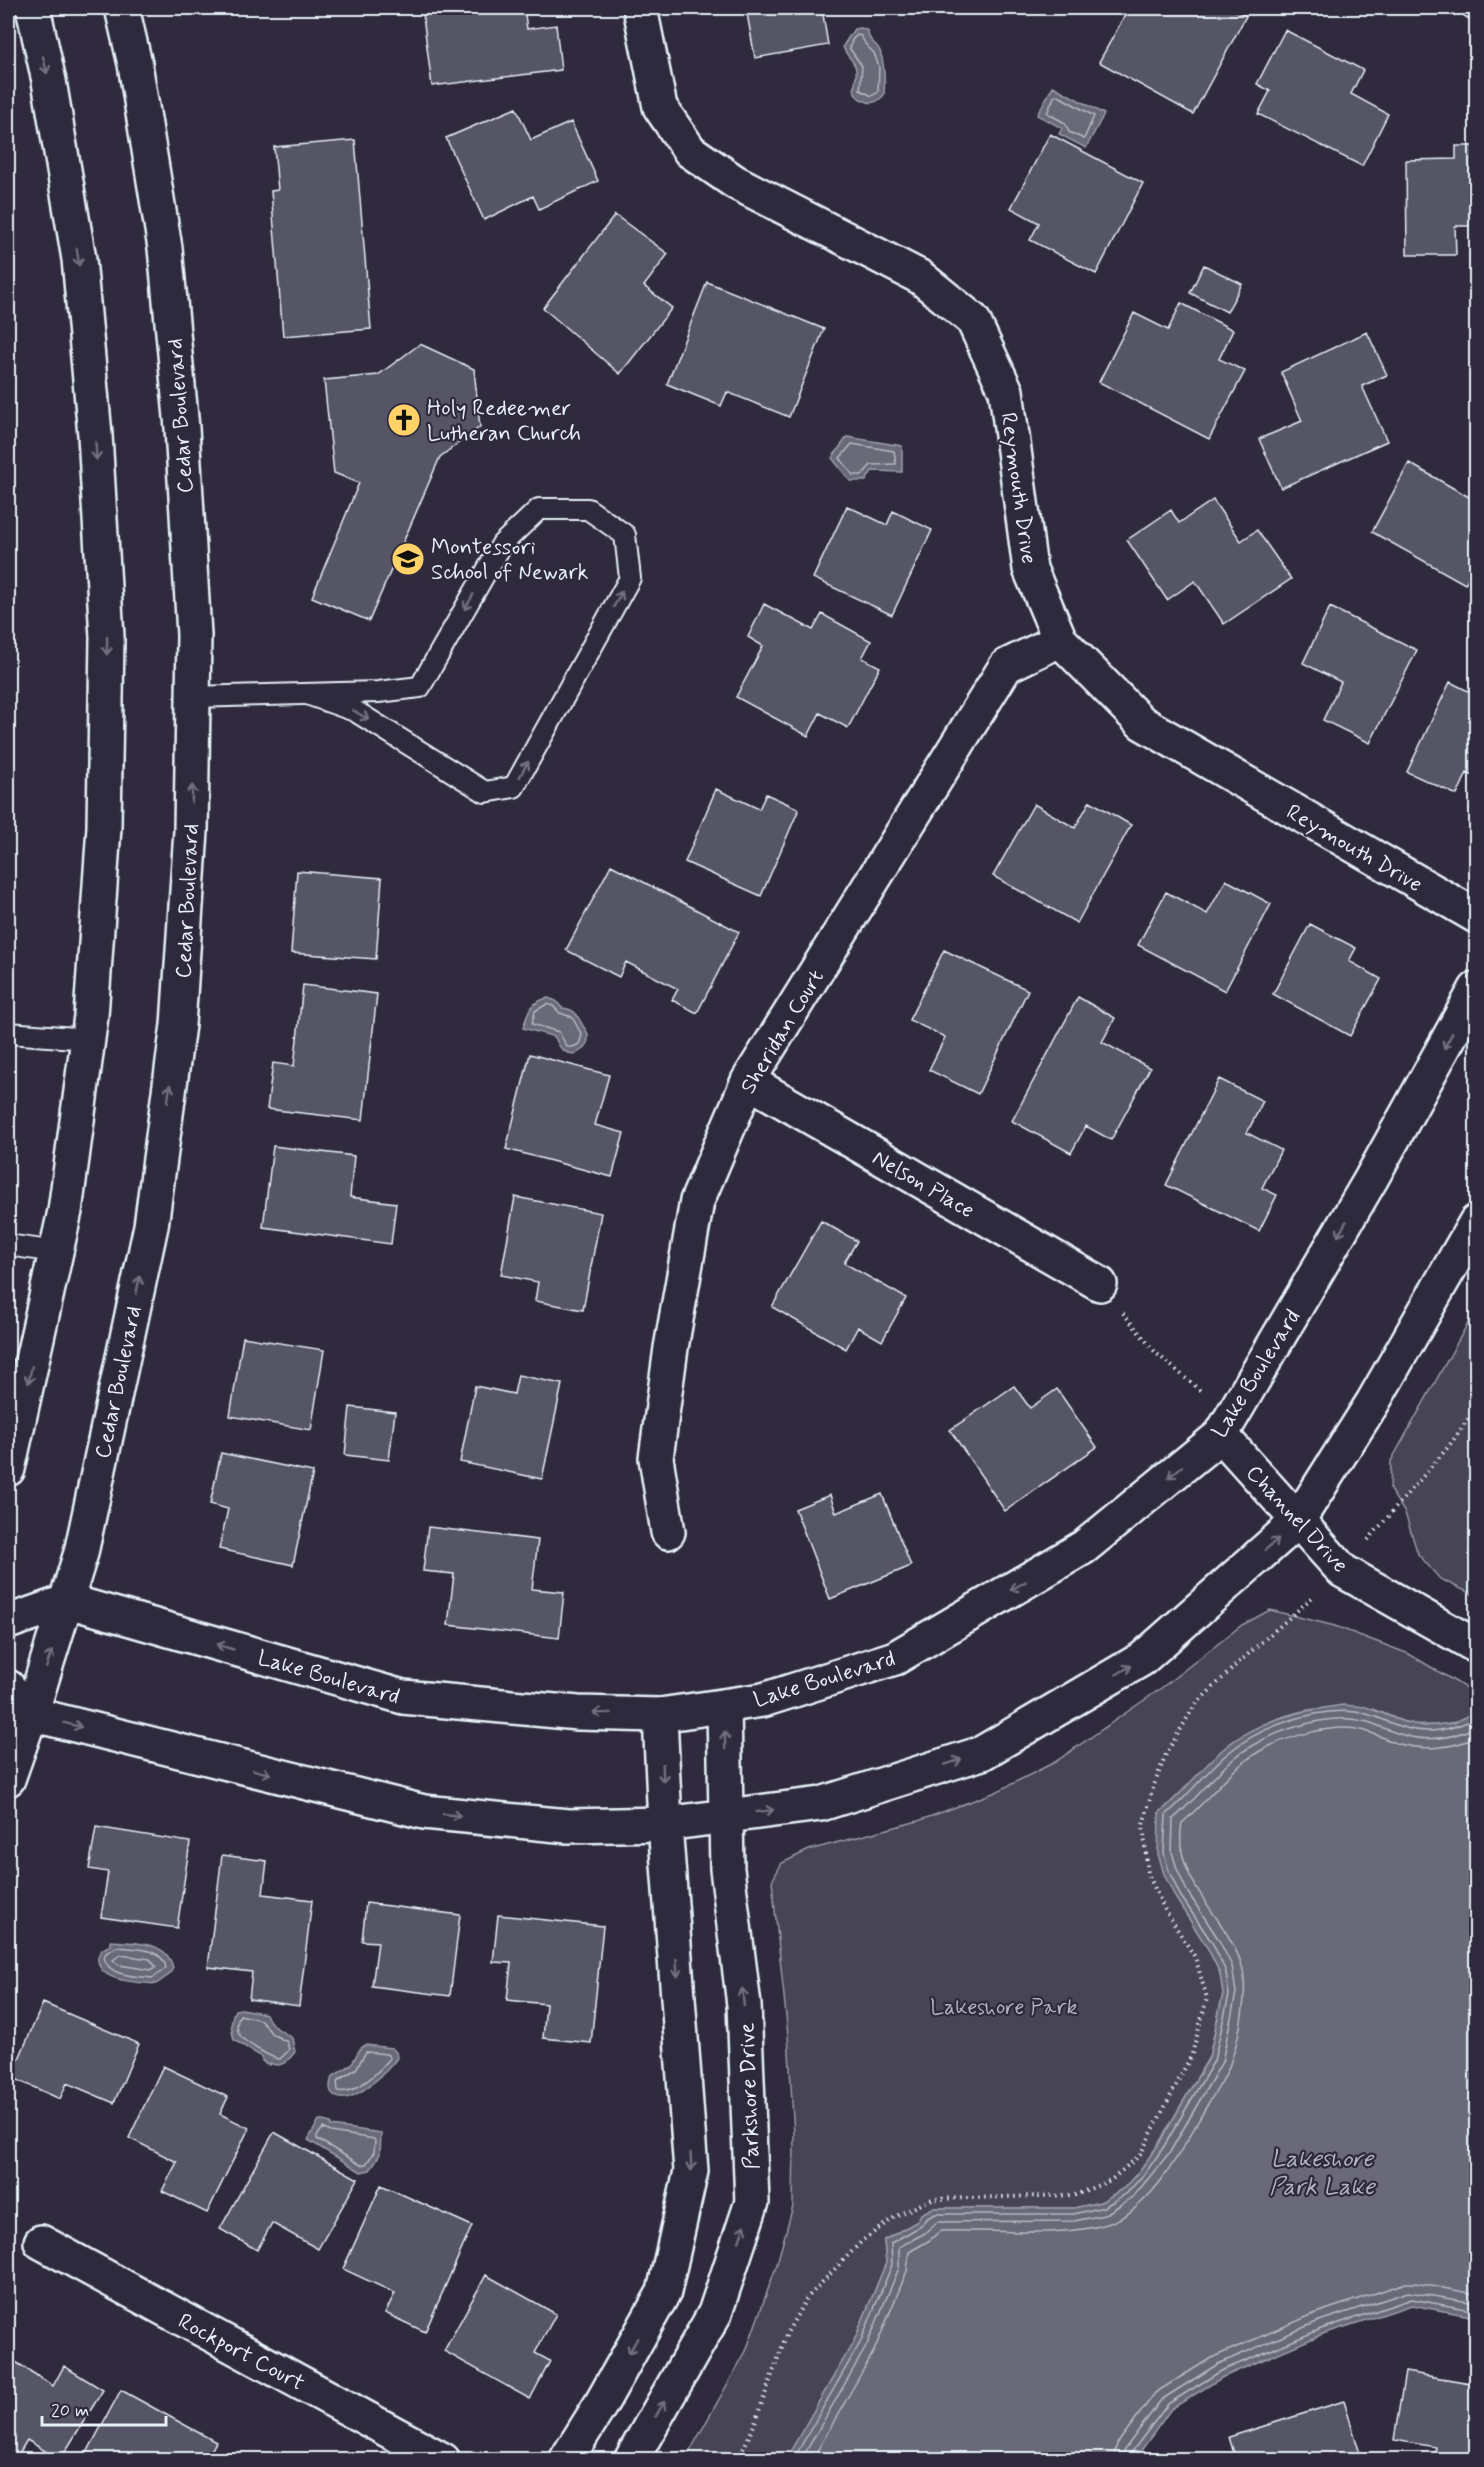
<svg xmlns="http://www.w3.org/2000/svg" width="1484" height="2467" font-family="Mynerve,sans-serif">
  <rect width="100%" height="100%" fill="#2f2a3d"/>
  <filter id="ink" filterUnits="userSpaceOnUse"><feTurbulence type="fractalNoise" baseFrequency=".0167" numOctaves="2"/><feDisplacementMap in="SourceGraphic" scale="12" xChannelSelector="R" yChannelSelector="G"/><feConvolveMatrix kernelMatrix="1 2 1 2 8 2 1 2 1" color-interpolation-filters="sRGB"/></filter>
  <g filter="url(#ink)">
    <!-- green -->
    <path fill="#464455" stroke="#979aa6" stroke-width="1.5" d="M 1476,1309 L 1476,1596 L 1440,1579 L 1418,1554 L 1405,1513 L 1390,1490 L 1391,1461 Z
      M 1270,1610 L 1335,1626 L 1409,1654 L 1476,1694 L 1476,1711 C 1456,1726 1426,1729 1402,1721 C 1391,1717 1379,1710 1367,1708 C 1355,1705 1321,1708 1308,1710 C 1233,1725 1211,1768 1159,1813 L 1175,1897 L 1207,1947 L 1220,1973 L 1223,1993 L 1209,2057 L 1158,2145 L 1141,2169 L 1124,2188 L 1101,2202 L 1074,2208 L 933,2208 L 921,2214 L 918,2221 L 884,2240 L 886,2263 L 854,2341 L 786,2459 L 685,2460 L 746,2351 L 776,2267 L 793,2206 L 794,2135 L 788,2035 L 772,1881 L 782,1863 L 809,1850 L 918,1821 L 996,1792 L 1055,1762 L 1160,1689 L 1242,1625 Z"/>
    <!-- water -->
    <path fill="#696978" stroke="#9c9fab" stroke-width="1.5" d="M 861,28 L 868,31 C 868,42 877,43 880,51 C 885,65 885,79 884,95 C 879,100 875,104 868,102 C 843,95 861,80 855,66 C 852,58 845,55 843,46 L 854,29 Z
      M 1053,86 L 1104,114 L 1086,148 L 1059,134 L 1062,128 L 1037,115 Z
      M 847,437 L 902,446 L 902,472 L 872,471 L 866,481 L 850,481 L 832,458 Z
      M 548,998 L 556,1001 L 562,1008 C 575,1009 576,1014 582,1024 C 583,1027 586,1029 587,1032 C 594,1048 566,1069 555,1037 L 523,1028 C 528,1012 530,1002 548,998 Z
      M 1343,1705 L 1366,1707 L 1404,1722 L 1424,1726 L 1454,1723 L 1476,1711 L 1476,2317 L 1412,2305 L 1323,2334 L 1223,2377 L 1171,2409 L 1135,2459 L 786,2459 L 854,2341 L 886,2263 L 884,2240 L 918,2221 L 921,2214 L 933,2208 L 1074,2208 L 1101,2202 L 1124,2188 L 1141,2169 L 1158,2145 L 1209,2058 L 1223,1994 L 1220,1973 L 1207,1947 L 1175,1897 L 1164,1874 L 1158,1854 L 1159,1813 C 1182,1794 1200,1770 1222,1750 C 1256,1720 1300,1711 1343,1705 Z
      M 111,1941 C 134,1943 167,1940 173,1968 L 169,1975 L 156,1984 C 139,1982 97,1983 98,1958 C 99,1950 104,1948 111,1945 Z
      M 242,2009 L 266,2014 C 271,2028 281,2030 292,2038 L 295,2052 C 288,2060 282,2069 270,2063 L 269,2065 L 262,2061 L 262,2057 L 234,2040 C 231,2028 230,2021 235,2010 Z
      M 365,2045 L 392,2048 L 396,2052 L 397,2058 C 388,2071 350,2109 334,2095 C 328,2090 330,2083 332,2077 L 351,2065 L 360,2049 Z
      M 319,2120 L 331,2123 L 331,2126 L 381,2133 L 380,2154 L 370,2170 L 361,2172 L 308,2140 Z"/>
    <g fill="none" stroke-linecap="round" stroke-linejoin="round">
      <!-- shore -->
      <path stroke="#b5bbc5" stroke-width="1.5" d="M 857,35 L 861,36 L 866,45 L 874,53 L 879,67 L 878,92 L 872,96 L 860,90 L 862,66 L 850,49 L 852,40 Z
        M 1057,95 L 1094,116 L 1084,139 L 1069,132 L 1065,123 L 1047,113 L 1054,97 Z
        M 852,444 L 894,451 L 896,464 L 871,465 L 862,475 L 853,475 L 840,458 Z
        M 547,1004 L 553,1006 L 560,1013 L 572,1017 L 582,1035 L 579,1044 L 573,1047 L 567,1047 L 559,1032 L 532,1024 L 535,1011 Z
        M 117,1947 C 133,1949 163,1947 166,1968 L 153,1978 C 137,1976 107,1977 104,1957 L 106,1953 Z
        M 120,1955 L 150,1959 L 156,1967 L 151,1970 L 119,1965 L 113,1960 Z
        M 240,2015 L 261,2020 L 272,2034 L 287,2042 L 289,2050 L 280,2059 C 273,2059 243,2042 239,2034 C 236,2028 237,2020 240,2015 Z
        M 366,2052 L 387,2054 L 390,2058 C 380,2071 356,2095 338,2091 L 337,2081 L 356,2069 Z
        M 323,2128 L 331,2132 L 374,2139 L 375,2141 L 374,2152 L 366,2164 L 361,2165 L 317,2139 L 317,2136 Z
        M 793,2460 L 860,2343 L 892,2265 L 891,2243 L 921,2226 L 926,2219 L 935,2214 L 1074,2214 L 1104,2207 L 1127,2193 L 1146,2172 L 1163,2148 L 1214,2061 L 1229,1995 L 1226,1972 L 1213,1944 L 1180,1895 L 1169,1871 L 1164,1853 L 1166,1815 C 1188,1796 1205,1773 1227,1754 C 1260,1726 1320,1705 1363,1713 C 1377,1716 1389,1723 1402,1727 C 1429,1735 1452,1730 1476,1718
        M 801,2460 L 866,2347 L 899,2268 L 899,2247 L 925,2233 L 937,2222 L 1074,2221 L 1104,2215 L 1133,2197 L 1170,2152 L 1222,2062 L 1236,1993 L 1232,1966 L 1219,1940 L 1187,1891 L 1177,1869 L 1172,1852 L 1173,1819 C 1194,1801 1211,1779 1231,1761 C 1261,1734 1324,1712 1363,1721 C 1375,1723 1386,1730 1397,1733 C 1424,1743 1451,1739 1476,1727
        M 812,2460 L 874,2351 L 907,2271 L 909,2252 L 930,2240 L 940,2231 C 990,2229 1061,2238 1107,2224 C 1154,2209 1185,2143 1208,2104 C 1215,2092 1226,2078 1230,2064 C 1239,2039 1249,1992 1242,1966 C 1227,1916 1171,1880 1182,1823 C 1209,1800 1229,1769 1260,1751 C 1284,1737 1334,1723 1362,1730 C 1374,1733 1385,1739 1396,1743 C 1423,1751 1452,1749 1476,1737
        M 1113,2460 L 1117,2444 L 1155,2393 L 1211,2358 L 1316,2313 L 1406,2283 L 1415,2283 L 1476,2294
        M 1122,2460 L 1125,2449 L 1161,2400 L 1218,2364 L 1319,2321 L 1408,2292 L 1476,2303
        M 1129,2460 L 1131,2453 L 1168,2404 L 1221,2371 L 1321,2329 L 1412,2299 L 1476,2311"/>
    </g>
    <!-- building -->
    <path fill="#575565" stroke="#e8f1f8" stroke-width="1.5" d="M 422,8 L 524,8 L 527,29 L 556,25 L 561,70 L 432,86 Z
      M 746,8 L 822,8 L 828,45 L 755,58 Z
      M 1129,8 L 1193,8 L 1200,11 L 1202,8 L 1230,8 L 1246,16 L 1193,114 L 1099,62 Z
      M 1468,8 L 1476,8 L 1476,23 L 1464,16 Z
      M 1285,30 L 1363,70 L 1351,94 L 1388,114 L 1362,166 L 1258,114 L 1270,91 L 1257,84 Z
      M 516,108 L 531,140 L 571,122 L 598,181 L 539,209 L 533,196 L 484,220 L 446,138 Z
      M 1050,134 L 1143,183 L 1096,274 L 1030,240 L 1039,223 L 1011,208 Z
      M 355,140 L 371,329 L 283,336 L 271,191 L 278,190 L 274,147 Z
      M 1456,146 L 1476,146 L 1476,226 L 1455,226 L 1456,255 L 1407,255 L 1406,160 L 1456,159 Z
      M 615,215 L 668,254 L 644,286 L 672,308 L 620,374 L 543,308 Z
      M 1204,265 L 1242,284 L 1227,312 L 1190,293 Z
      M 707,282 L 824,329 L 789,417 L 727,392 L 721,406 L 667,384 Z
      M 1181,303 L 1233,330 L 1219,359 L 1245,371 L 1209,439 L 1099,382 L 1134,313 L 1168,330 Z
      M 1367,332 L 1387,375 L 1362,386 L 1387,441 L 1281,488 L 1259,439 L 1302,421 L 1281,372 Z
      M 420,344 L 474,369 L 480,427 L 440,457 L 369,621 L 312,597 L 359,483 L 334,473 L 324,380 L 378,375 Z
      M 1409,463 L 1476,501 L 1476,563 L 1465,584 L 1372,532 Z
      M 1213,500 L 1241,541 L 1257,530 L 1291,579 L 1224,624 L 1195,581 L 1167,600 L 1127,540 L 1171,510 L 1179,523 Z
      M 847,506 L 887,525 L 893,511 L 932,530 L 892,615 L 813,578 Z
      M 764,604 L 813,630 L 822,614 L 871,641 L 862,658 L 880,667 L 848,728 L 820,713 L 808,736 L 736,697 L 763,646 L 748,637 Z
      M 1330,607 L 1417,650 L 1370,743 L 1323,720 L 1341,682 L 1303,663 Z
      M 1450,682 L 1476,695 L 1476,777 L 1467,773 L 1457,795 L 1407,772 Z
      M 716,789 L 759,809 L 766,794 L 799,809 L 761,896 L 685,862 Z
      M 1090,801 L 1131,825 L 1077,923 L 993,876 L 1034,804 L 1075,828 Z
      M 611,865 L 739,932 L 697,1013 L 672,1000 L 678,989 L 626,962 L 619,977 L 566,950 Z
      M 297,871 L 382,878 L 376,959 L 291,953 Z
      M 1226,880 L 1271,904 L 1225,991 L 1138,945 L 1166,892 L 1207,914 Z
      M 1310,924 L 1356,948 L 1349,961 L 1381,979 L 1350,1036 L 1273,994 Z
      M 944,950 L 1028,990 L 978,1094 L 929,1070 L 945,1037 L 909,1020 Z
      M 303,985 L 377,994 L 363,1120 L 267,1109 L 273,1063 L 294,1066 Z
      M 1078,997 L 1115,1018 L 1102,1042 L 1150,1068 L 1111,1140 L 1086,1126 L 1071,1153 L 1012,1121 Z
      M 530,1054 L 609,1075 L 595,1125 L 624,1133 L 612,1177 L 506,1149 Z
      M 1219,1079 L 1263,1101 L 1247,1133 L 1281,1150 L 1262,1188 L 1277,1195 L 1259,1231 L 1166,1185 Z
      M 273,1146 L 354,1156 L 350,1197 L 396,1203 L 391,1244 L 263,1227 Z
      M 515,1197 L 601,1213 L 583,1310 L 535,1301 L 538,1282 L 501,1275 Z
      M 821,1221 L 857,1241 L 844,1263 L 906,1298 L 882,1341 L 858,1327 L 846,1349 L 772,1307 Z
      M 243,1337 L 324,1350 L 311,1430 L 230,1416 Z
      M 518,1375 L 562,1384 L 542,1479 L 460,1462 L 475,1386 L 514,1394 Z
      M 1014,1386 L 1030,1408 L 1057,1389 L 1097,1447 L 1005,1511 L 950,1430 Z
      M 350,1407 L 395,1412 L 389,1460 L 345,1455 Z
      M 221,1453 L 313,1472 L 293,1565 L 219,1549 L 228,1509 L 210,1504 Z
      M 882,1494 L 911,1566 L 830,1599 L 795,1509 L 830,1495 L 836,1513 Z
      M 428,1527 L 538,1540 L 532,1589 L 564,1592 L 559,1638 L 448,1625 L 454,1574 L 423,1571 Z
      M 96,1827 L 190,1842 L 177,1928 L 101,1917 L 108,1872 L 89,1869 Z
      M 222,1855 L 267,1861 L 263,1894 L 312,1900 L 299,2006 L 249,1999 L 252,1972 L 208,1967 Z
      M 366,1903 L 460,1915 L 450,1996 L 372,1986 L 378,1942 L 362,1941 Z
      M 498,1915 L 603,1926 L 591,2043 L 543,2038 L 546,2004 L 507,2000 L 511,1963 L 493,1962 Z
      M 43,2003 L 139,2044 L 114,2103 L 67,2083 L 60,2099 L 11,2077 Z
      M 163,2066 L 228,2097 L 220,2114 L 249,2128 L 207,2213 L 162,2191 L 177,2162 L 129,2138 Z
      M 274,2132 L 358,2179 L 318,2249 L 272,2223 L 257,2250 L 220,2229 Z
      M 381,2185 L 472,2226 L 425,2332 L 385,2313 L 395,2293 L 343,2269 Z
      M 486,2275 L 556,2314 L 535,2353 L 550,2361 L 530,2399 L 444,2351 Z
      M 8,2357 L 53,2386 L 64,2366 L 103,2390 L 60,2460 L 27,2440 L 15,2460 L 8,2460 Z
      M 1405,2372 L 1476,2384 L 1476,2460 L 1434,2460 L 1436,2447 L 1394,2440 Z
      M 121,2390 L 216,2442 L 206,2460 L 83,2460 Z
      M 1344,2401 L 1362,2460 L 1236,2460 L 1229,2437 Z"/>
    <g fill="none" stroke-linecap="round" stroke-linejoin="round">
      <defs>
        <path id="lane" d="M 193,697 L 378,692 L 420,687 L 502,544 L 539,509 L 588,509 L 625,535 L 630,578 L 514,787 L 485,792 L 355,711 L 307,694
          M 8,1033 L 89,1039
          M 8,1245 L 56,1252"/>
        <path id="street" d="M 640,8 L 660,107 L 690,151 L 735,182 L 920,277 L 973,320 L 1006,391 L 1030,569 L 1060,640 L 1142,723 L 1476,916
          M 748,1081 L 1100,1284
          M 1221,1435 L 1343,1571 L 1476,1646
          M 668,1532 L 656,1458 L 671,1348 L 697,1201 L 748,1081 L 1006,666 L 1060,640
          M 41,2242 L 443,2460
          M 566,2460 L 601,2404 L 664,2292 L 691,2171 L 665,1824 L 660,1715
          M 631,2460 L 715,2313 L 752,2202 L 744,2005 L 727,1869 L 724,1706"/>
        <path id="secondary" d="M 8,1469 L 65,1211 L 91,1016 L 104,827 L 107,637 L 95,435 L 79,259 L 49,81 L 33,8
          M 8,1622 L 68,1601 L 403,1697 L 578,1713 L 660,1715 L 763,1700 L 895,1658 L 1084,1547 L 1221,1435 L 1371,1179 L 1476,989
          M 8,1687 L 31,1714 L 424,1812 L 568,1826 L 665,1824 L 821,1804 L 982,1753 L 1142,1659 L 1297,1522 L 1373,1402 L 1476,1222
          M 8,1779 L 31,1714 L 81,1553 L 151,1226 L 178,1025 L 191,831 L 194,635 L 182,428 L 165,248 L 135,64 L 122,8"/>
      </defs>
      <!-- lane casing -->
      <use href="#lane" stroke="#e8f1f8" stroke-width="24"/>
      <!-- street casing -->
      <use href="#street" stroke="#e8f1f8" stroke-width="38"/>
      <!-- secondary casing -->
      <use href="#secondary" stroke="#e8f1f8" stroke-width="38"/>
      <!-- path -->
      <path stroke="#e8f1f8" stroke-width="4" stroke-dasharray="1.5 4.5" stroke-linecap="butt" d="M 1123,1313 L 1156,1353 L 1202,1392
        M 1368,1540 L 1449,1446 L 1476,1408
        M 738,2460 L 753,2428 L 787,2333 L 806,2299 L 862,2241 L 896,2216 L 932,2199 L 1075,2195 L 1111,2180 L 1140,2155 L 1192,2054 L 1207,1998 L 1195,1957 L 1165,1910 L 1148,1874 L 1143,1825 L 1153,1788 L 1166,1754 L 1195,1705 L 1238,1663 L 1315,1595"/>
      <!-- lane -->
      <use href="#lane" stroke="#2f2a3d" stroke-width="20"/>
      <!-- street -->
      <use href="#street" stroke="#2f2a3d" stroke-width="33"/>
      <!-- secondary -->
      <use href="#secondary" stroke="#2f2a3d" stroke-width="33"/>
    </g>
    <!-- one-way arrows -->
    <defs><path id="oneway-shaft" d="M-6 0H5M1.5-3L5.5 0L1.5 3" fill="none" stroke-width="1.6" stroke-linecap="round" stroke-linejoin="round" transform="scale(1.5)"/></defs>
    <g stroke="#70707e">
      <use href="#oneway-shaft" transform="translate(45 65) rotate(77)"/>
      <use href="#oneway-shaft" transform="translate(78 257) rotate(82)"/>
      <use href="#oneway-shaft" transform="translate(96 451) rotate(87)"/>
      <use href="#oneway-shaft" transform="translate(618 599) rotate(-61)"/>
      <use href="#oneway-shaft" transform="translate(469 602) rotate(120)"/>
      <use href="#oneway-shaft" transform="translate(107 646) rotate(91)"/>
      <use href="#oneway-shaft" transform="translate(361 715) rotate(30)"/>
      <use href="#oneway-shaft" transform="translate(524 769) rotate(-61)"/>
      <use href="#oneway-shaft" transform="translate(192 794) rotate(-89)"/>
      <use href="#oneway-shaft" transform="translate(1448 1041) rotate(119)"/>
      <use href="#oneway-shaft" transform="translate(169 1093) rotate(-82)"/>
      <use href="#oneway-shaft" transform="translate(1342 1229) rotate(120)"/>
      <use href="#oneway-shaft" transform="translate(138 1285) rotate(-78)"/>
      <use href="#oneway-shaft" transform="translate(30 1375) rotate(102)"/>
      <use href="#oneway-shaft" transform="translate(1175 1472) rotate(141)"/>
      <use href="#oneway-shaft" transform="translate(1272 1544) rotate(-41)"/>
      <use href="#oneway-shaft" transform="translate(1018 1586) rotate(150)"/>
      <use href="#oneway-shaft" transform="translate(225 1647) rotate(-164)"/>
      <use href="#oneway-shaft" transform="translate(49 1659) rotate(-72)"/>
      <use href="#oneway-shaft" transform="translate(1124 1670) rotate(-30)"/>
      <use href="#oneway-shaft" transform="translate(602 1713) rotate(-179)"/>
      <use href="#oneway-shaft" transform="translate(73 1725) rotate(14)"/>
      <use href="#oneway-shaft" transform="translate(725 1740) rotate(-91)"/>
      <use href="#oneway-shaft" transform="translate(953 1762) rotate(-18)"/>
      <use href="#oneway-shaft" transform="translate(262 1772) rotate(14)"/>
      <use href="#oneway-shaft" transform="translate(663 1773) rotate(88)"/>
      <use href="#oneway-shaft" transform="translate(765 1811) rotate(-7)"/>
      <use href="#oneway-shaft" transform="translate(452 1815) rotate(6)"/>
      <use href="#oneway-shaft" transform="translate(677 1968) rotate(86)"/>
      <use href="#oneway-shaft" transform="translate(743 1997) rotate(-96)"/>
      <use href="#oneway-shaft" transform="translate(691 2162) rotate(88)"/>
      <use href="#oneway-shaft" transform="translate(742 2233) rotate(-72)"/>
      <use href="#oneway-shaft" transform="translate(633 2346) rotate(119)"/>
      <use href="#oneway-shaft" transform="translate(660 2409) rotate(-60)"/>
    </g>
  </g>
  <!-- icons -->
  <defs>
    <symbol id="church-disc" viewBox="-11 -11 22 22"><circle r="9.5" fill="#ffd166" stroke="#2f2a3d"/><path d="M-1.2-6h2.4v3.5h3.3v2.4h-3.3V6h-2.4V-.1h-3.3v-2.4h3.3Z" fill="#111"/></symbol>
    <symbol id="school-disc" viewBox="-11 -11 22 22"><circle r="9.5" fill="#ffd166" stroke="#2f2a3d"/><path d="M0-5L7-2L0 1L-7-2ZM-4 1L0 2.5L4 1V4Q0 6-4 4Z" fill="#111"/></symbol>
  </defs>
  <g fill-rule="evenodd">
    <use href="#church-disc" x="385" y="401" width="38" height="38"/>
    <use href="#school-disc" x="389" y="540" width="38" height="38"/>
  </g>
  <g text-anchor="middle" stroke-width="4.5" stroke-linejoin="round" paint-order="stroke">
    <!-- poi labels -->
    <g font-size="22" fill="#e8f1f8" stroke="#2f2a3d" text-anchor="start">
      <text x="427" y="415">Holy Redeemer<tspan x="427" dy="25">Lutheran Church</tspan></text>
      <text x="431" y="554">Montessori<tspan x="431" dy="25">School of Newark</tspan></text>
    </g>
    <!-- street labels -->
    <g font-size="22" fill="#e8f1f8" stroke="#2f2a3d">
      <text transform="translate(179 416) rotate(-94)" y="8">Cedar Boulevard</text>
      <text transform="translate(1020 488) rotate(82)" y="8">Reymouth Drive</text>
      <text transform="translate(1355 847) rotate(30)" y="8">Reymouth Drive</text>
      <text transform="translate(186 901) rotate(-87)" y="8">Cedar Boulevard</text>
      <text transform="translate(781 1031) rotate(-59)" y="8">Sheridan Court</text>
      <text transform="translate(924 1183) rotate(30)" y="8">Nelson Place</text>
      <text transform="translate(1255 1373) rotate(-58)" y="8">Lake Boulevard</text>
      <text transform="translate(117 1382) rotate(-78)" y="8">Cedar Boulevard</text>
      <text transform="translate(1298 1518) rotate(47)" y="8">Channel Drive</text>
      <text transform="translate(329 1676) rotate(16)" y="8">Lake Boulevard</text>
      <text transform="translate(824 1678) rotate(-17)" y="8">Lake Boulevard</text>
      <text transform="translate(748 2096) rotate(-92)" y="8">Parkshore Drive</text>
      <text transform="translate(242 2351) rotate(28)" y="8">Rockport Court</text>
    </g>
    <!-- park labels -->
    <g font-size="22" fill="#afb4bf" stroke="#2f2a3d">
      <text x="1004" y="2014">Lakeshore Park</text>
    </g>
    <!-- water labels -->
    <g font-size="24" font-style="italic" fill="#afb4be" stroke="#2f2a3d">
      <text x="1322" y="2166">Lakeshore<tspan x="1322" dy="28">Park Lake</tspan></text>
    </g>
  </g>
  <!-- margin -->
  <rect width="1484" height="2467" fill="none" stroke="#2f2a3d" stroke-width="30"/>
  <rect x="15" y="15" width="1454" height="2437" fill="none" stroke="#e8f1f8" stroke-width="2" filter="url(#ink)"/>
  <!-- scale -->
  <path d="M42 2416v9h124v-9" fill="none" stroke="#e8f1f8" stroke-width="3"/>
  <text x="51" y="2416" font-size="18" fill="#e8f1f8" stroke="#2f2a3d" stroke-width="4.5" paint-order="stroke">20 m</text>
</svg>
